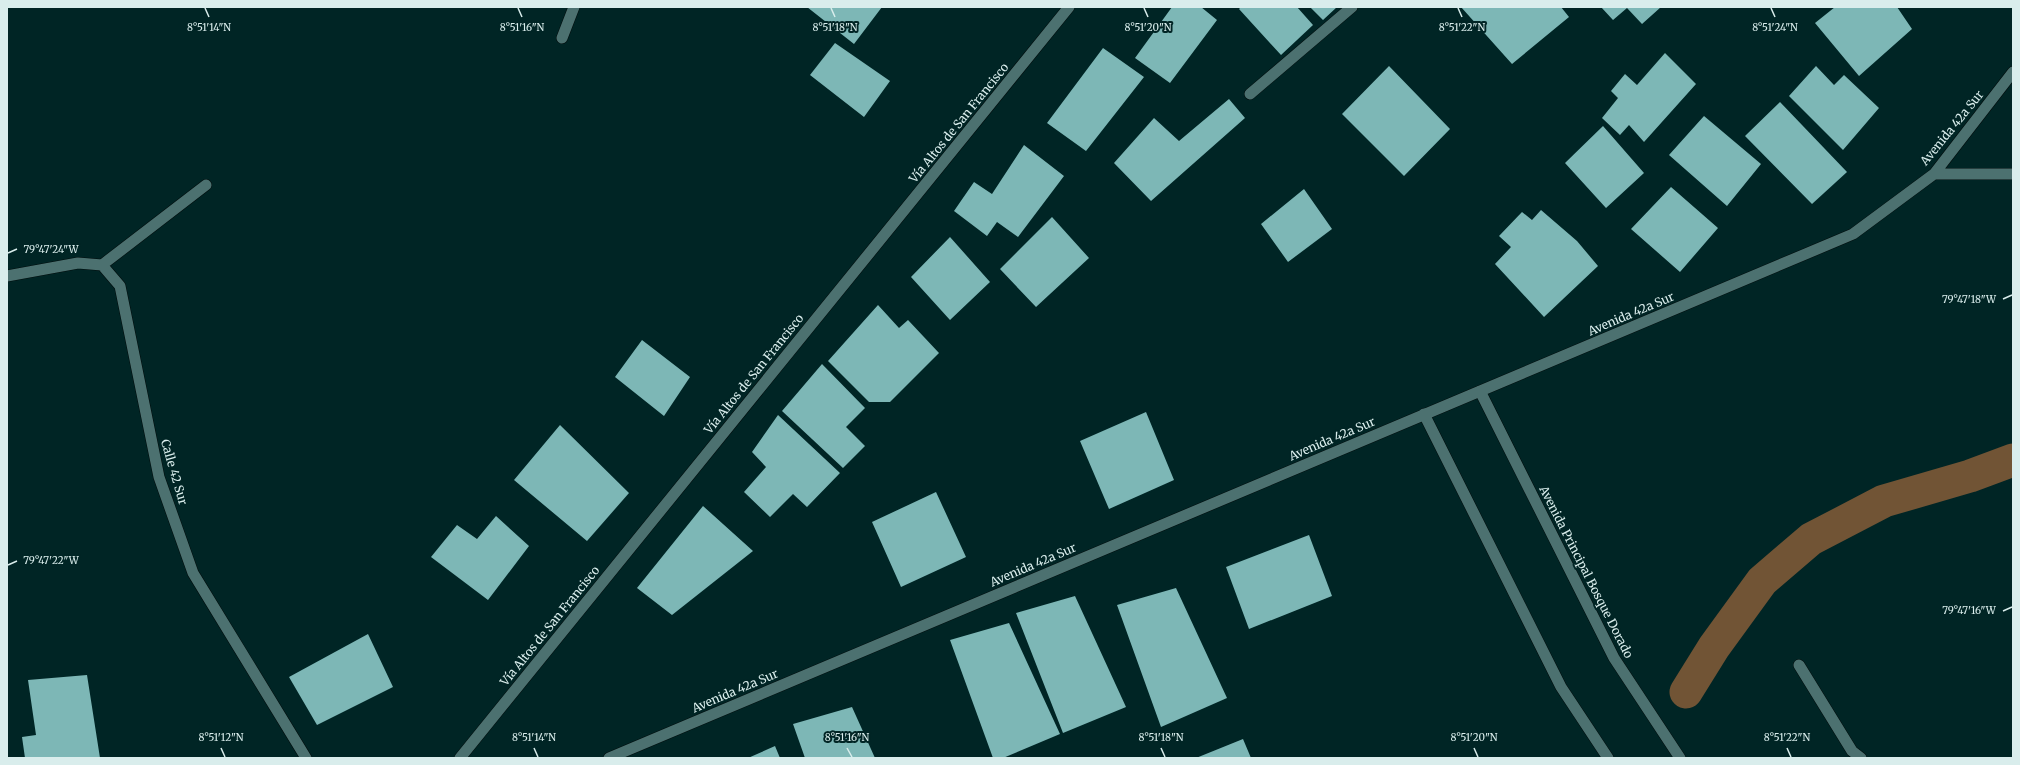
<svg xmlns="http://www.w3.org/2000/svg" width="2020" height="765" font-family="Merriweather,serif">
  <rect width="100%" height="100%" fill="#002525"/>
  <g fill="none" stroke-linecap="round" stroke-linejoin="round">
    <!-- canal -->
    <path stroke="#715435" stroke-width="33" d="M 1686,692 L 1714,647 L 1762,581 L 1811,539 L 1884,501 L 1970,476 L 2013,460"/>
  </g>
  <!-- building -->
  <path fill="#7db7b6" d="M 807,7 L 882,7 L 854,44 Z
    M 1172,7 L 1201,7 L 1217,20 L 1170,83 L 1135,58 Z
    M 1241,7 L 1297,7 L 1313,25 L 1281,55 L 1239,9 Z
    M 1310,7 L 1337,7 L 1323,20 Z
    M 1461,7 L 1561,7 L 1569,17 L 1512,64 Z
    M 1601,7 L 1661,7 L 1642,24 L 1627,8 L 1613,20 Z
    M 1835,7 L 1897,7 L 1912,29 L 1859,76 L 1815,23 Z
    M 835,43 L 890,81 L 864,117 L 810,75 Z
    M 1103,48 L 1144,77 L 1086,151 L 1047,123 Z
    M 1665,53 L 1696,84 L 1644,142 L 1629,125 L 1620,135 L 1602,118 L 1618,98 L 1611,91 L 1625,74 L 1637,85 Z
    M 1389,66 L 1450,129 L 1404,176 L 1342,114 Z
    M 1816,66 L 1834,85 L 1844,75 L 1879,108 L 1843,150 L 1789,96 Z
    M 1229,99 L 1245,118 L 1151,201 L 1114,163 L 1154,118 L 1179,141 Z
    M 1780,102 L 1847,172 L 1812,204 L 1745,136 Z
    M 1704,116 L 1761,164 L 1727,206 L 1669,155 Z
    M 1603,126 L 1644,173 L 1606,208 L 1565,163 Z
    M 1024,145 L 1064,176 L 1018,237 L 997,222 L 987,236 L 954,211 L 974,182 L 992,194 Z
    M 1671,187 L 1718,228 L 1680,272 L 1631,229 Z
    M 1304,189 L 1332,229 L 1288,262 L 1261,224 Z
    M 1541,210 L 1577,241 L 1598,266 L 1544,317 L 1495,264 L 1511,247 L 1499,236 L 1522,212 L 1532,220 Z
    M 1052,217 L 1089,258 L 1036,307 L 1000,269 Z
    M 950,237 L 990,282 L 950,320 L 911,277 Z
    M 878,305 L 899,328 L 908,320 L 939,353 L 890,402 L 869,402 L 828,361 Z
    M 642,340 L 690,377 L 664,416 L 615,377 Z
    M 822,364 L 865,408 L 846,427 L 865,446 L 843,468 L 782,411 Z
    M 1146,412 L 1174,480 L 1109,509 L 1080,441 Z
    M 778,415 L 840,473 L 807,507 L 793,494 L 770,517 L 744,492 L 766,467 L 752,452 Z
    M 560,425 L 629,493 L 587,541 L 514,480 Z
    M 936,492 L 966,557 L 901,587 L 872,522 Z
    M 703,506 L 753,551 L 672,615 L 637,588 Z
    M 496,516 L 529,546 L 488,600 L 431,557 L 457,525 L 477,539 Z
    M 1309,535 L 1332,596 L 1249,629 L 1226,567 Z
    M 1176,588 L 1227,698 L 1161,727 L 1117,605 Z
    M 1075,596 L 1126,707 L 1063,733 L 1016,613 Z
    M 1009,623 L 1060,734 L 1003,758 L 993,758 L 950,640 Z
    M 368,634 L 393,687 L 317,725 L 289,677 Z
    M 87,675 L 100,758 L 25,758 L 22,737 L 36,735 L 28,680 Z
    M 852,707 L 875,758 L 805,758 L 793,724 Z
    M 1243,739 L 1251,758 L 1196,758 Z
    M 775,746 L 780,758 L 748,758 Z"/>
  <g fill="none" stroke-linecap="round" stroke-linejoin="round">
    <defs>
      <path id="minor" d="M 562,38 L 574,7
        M 1250,94 L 1352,7
        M 1934,174 L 2013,174
        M 102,265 L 206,185
        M 7,276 L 78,263 L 102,265 L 120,286 L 159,477 L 193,573 L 306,758
        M 1480,391 L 1614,658 L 1680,758
        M 1424,414 L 1561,687 L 1608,758
        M 1799,665 L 1852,751 L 1861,758
        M 609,758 L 1853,234 L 1934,174 L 2013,72"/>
      <path id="tertiary" d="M 460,758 L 1069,7"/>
    </defs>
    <!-- minor casing -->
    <use href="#minor" stroke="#000d0d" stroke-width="12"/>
    <!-- tertiary casing -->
    <use href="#tertiary" stroke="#000d0d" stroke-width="12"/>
    <!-- minor -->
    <use href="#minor" stroke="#4c7170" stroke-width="11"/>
    <!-- tertiary -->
    <use href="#tertiary" stroke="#4c7170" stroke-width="11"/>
  </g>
  <!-- ticks -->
  <path fill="none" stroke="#d9edec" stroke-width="1.5" d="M 205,8 L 209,17M 518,8 L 522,17M 831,8 L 835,17M 1144,8 L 1148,17M 1458,8 L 1462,17M 1771,8 L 1775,17M 8,253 L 17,249M 2003,299 L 2012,295M 8,565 L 17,561M 2003,611 L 2012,607M 221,748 L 225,757M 534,748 L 538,757M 847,748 L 852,757M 1161,748 L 1165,757M 1474,748 L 1478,757M 1787,748 L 1791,757"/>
  <g text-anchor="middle" stroke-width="4" stroke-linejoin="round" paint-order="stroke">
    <!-- street labels -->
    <g font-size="12" fill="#d9edec" stroke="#002525">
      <text transform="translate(959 123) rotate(-51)" y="4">Vía Altos de San Francisco</text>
      <text transform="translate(1952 128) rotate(-51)" y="4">Avenida 42a Sur</text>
      <text transform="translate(1631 314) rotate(-23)" y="4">Avenida 42a Sur</text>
      <text transform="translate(754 374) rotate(-51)" y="4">Vía Altos de San Francisco</text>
      <text transform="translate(1332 439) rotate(-23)" y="4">Avenida 42a Sur</text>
      <text transform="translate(174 472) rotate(74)" y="4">Calle 42 Sur</text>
      <text transform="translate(1033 565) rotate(-23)" y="4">Avenida 42a Sur</text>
      <text transform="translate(1586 572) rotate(63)" y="4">Avenida Principal Bosque Dorado</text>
      <text transform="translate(550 626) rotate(-51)" y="4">Vía Altos de San Francisco</text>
      <text transform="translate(735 691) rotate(-23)" y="4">Avenida 42a Sur</text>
    </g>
  </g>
  <g font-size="10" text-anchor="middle" fill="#d9edec" stroke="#002525" stroke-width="4" stroke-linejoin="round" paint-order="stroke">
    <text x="209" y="31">8°51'14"N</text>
    <text x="522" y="31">8°51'16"N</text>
    <text x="835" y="31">8°51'18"N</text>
    <text x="1148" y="31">8°51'20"N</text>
    <text x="1462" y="31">8°51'22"N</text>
    <text x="1775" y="31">8°51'24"N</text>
    <text x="51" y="253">79°47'24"W</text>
    <text x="1969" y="303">79°47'18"W</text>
    <text x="51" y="564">79°47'22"W</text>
    <text x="1969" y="614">79°47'16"W</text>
    <text x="221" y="741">8°51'12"N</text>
    <text x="534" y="741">8°51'14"N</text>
    <text x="847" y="741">8°51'16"N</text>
    <text x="1161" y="741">8°51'18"N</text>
    <text x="1474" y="741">8°51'20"N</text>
    <text x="1787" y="741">8°51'22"N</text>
  </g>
  <!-- border -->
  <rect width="2020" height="765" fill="none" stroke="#d9edec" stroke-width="16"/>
</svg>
